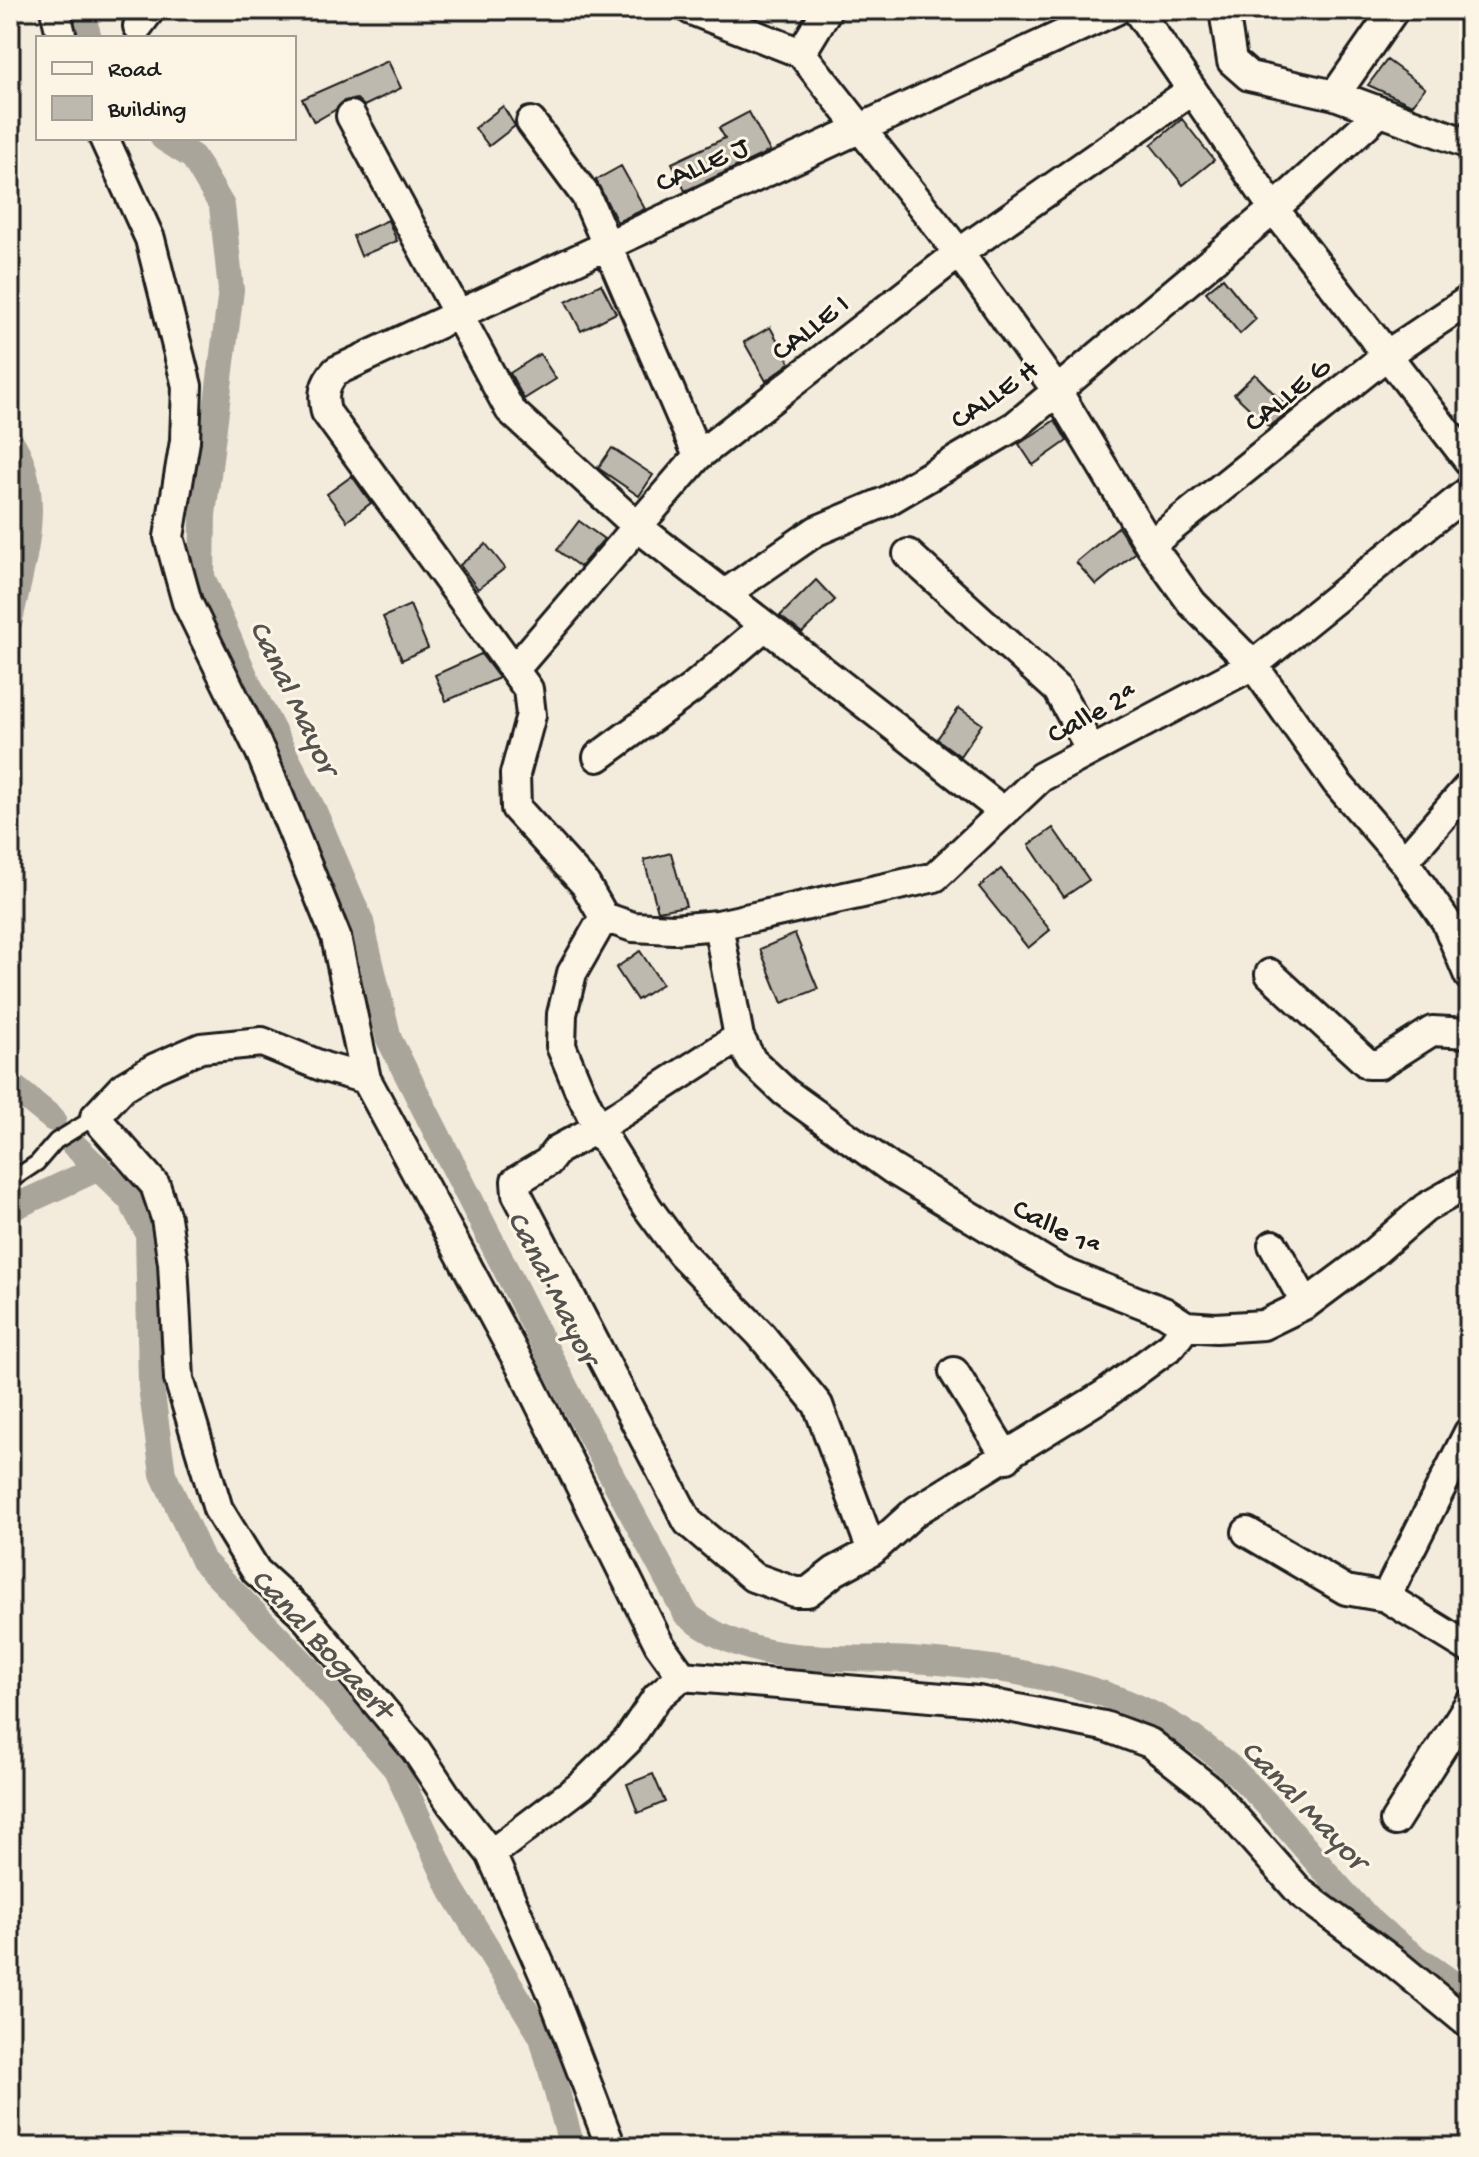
<svg xmlns="http://www.w3.org/2000/svg" width="1479" height="2157" font-family="'Gochi Hand',sans-serif">
  <rect width="100%" height="100%" fill="#f3ecdd"/>
  <filter id="ink" filterUnits="userSpaceOnUse"><feTurbulence type="fractalNoise" baseFrequency=".0125" numOctaves="2"/><feDisplacementMap in="SourceGraphic" scale="16" xChannelSelector="R" yChannelSelector="G"/><feConvolveMatrix kernelMatrix="1 2 1 2 8 2 1 2 1" color-interpolation-filters="sRGB"/></filter>
  <g filter="url(#ink)">
    <g fill="none" stroke-linecap="round" stroke-linejoin="round">
      <!-- canal -->
      <path stroke="#aaa59b" stroke-width="26" d="M 81,10 L 89,38
        M 163,138 L 193,157 L 222,206 L 231,290 L 203,515 L 202,577 L 249,685 L 314,811 L 361,922 L 389,1039 L 581,1418 L 686,1614 C 754,1669 831,1655 912,1660 C 986,1665 1057,1675 1126,1702 C 1239,1748 1280,1826 1359,1909 C 1390,1942 1433,1968 1469,1995
        M 10,440 C 46,492 22,564 10,620
        M 10,1084 L 53,1119
        M 73,1144 L 130,1199 L 148,1233 L 151,1387 L 163,1474 L 203,1561 L 301,1661 L 396,1769 L 450,1887 L 542,2037 L 572,2147
        M 10,1209 L 99,1168"/>
    </g>
    <!-- building -->
    <path fill="#beb9ae" stroke="#1c1c1c" stroke-width="2" d="M 1387,60 L 1425,88 L 1412,105 L 1368,85 Z
      M 388,61 L 401,88 L 364,106 L 357,99 L 344,101 L 335,110 L 314,122 L 302,99 Z
      M 503,106 L 515,126 L 489,146 L 475,128 Z
      M 749,112 L 770,151 L 685,191 L 672,163 L 725,138 L 719,128 Z
      M 1182,119 L 1214,160 L 1183,185 L 1151,145 Z
      M 621,166 L 645,209 L 617,222 L 596,180 Z
      M 388,220 L 397,241 L 361,256 L 353,236 Z
      M 1223,278 L 1256,319 L 1240,334 L 1206,292 Z
      M 601,284 L 616,313 L 581,331 L 566,302 Z
      M 770,327 L 790,363 L 766,381 L 744,342 Z
      M 540,354 L 556,379 L 524,399 L 510,373 Z
      M 1255,374 L 1290,410 L 1269,427 L 1234,394 Z
      M 1055,420 L 1067,441 L 1033,465 L 1019,444 Z
      M 612,448 L 653,475 L 639,496 L 598,468 Z
      M 352,476 L 371,503 L 347,521 L 327,494 Z
      M 579,521 L 604,539 L 580,567 L 557,550 Z
      M 1118,527 L 1135,553 L 1096,585 L 1076,562 Z
      M 486,544 L 505,568 L 478,589 L 460,565 Z
      M 816,580 L 835,600 L 802,633 L 780,616 Z
      M 410,605 L 428,648 L 402,660 L 383,617 Z
      M 481,654 L 499,678 L 446,701 L 435,675 Z
      M 959,708 L 982,724 L 960,756 L 937,739 Z
      M 1053,828 L 1089,880 L 1064,897 L 1029,845 Z
      M 671,853 L 686,906 L 658,911 L 644,860 Z
      M 1001,869 L 1050,930 L 1028,948 L 979,887 Z
      M 795,934 L 818,989 L 782,1003 L 760,949 Z
      M 640,951 L 662,984 L 637,1000 L 616,968 Z
      M 653,1774 L 665,1802 L 638,1813 L 627,1784 Z"/>
    <g fill="none" stroke-linecap="round" stroke-linejoin="round">
      <defs>
        <path id="lane" d="M 10,1181 L 37,1163 L 56,1141 L 95,1117"/>
        <path id="street" d="M 55,10 L 62,38
          M 691,10 L 801,53 L 959,253 L 1057,391 L 1150,545 L 1192,603 L 1253,665 L 1337,783 L 1404,861 L 1446,921 L 1469,976
          M 1116,10 L 336,371 C 324,384 322,395 326,412 L 528,689 L 531,715 L 515,774 L 516,808 L 585,884 L 604,917 L 633,927 L 673,929 L 718,925 L 935,877 L 1041,777 L 1253,665 L 1469,491
          M 1137,10 L 1274,209 L 1469,461
          M 1224,10 L 1232,61 L 1249,76 L 1335,95 L 1469,144
          M 138,26 L 150,10
          M 801,53 L 827,10
          M 1335,95 L 1394,10
          M 351,116 L 510,410 L 638,527 L 1004,812
          M 531,122 L 586,196 L 698,456
          M 104,138 L 150,239 L 187,386 L 185,441 L 169,537 L 187,602 L 261,753 L 336,937 L 366,1079 L 524,1372 L 659,1644 L 682,1676 L 978,1701 L 1104,1726 L 1150,1743 L 1210,1790 L 1301,1893 L 1395,1963 L 1469,2024
          M 1150,545 L 1388,354 L 1469,300
          M 908,554 L 1058,690 L 1091,750
          M 725,594 L 816,531 L 887,501 L 1015,426 L 1274,209 L 1380,112
          M 515,669 L 698,456 L 959,253 L 1192,90
          M 598,757 L 691,689 L 765,626
          M 1404,861 L 1469,786
          M 604,917 L 572,973 L 562,1014 L 561,1046 L 579,1089 L 598,1128 L 647,1207 L 681,1253 L 761,1335 L 818,1405 L 872,1551
          M 718,925 L 739,1037 L 752,1061 L 785,1092 L 892,1169 L 1062,1272 L 1164,1312 L 1186,1326 L 1216,1328 L 1263,1325 L 1306,1304 L 1365,1260 L 1425,1208 L 1469,1183
          M 1270,974 L 1368,1064 L 1380,1064 L 1432,1031 L 1469,1033
          M 739,1037 L 598,1128 L 557,1150 L 548,1162 L 516,1181 L 517,1194 L 688,1522 L 753,1577 L 795,1592 L 808,1592 L 835,1571 L 872,1551 L 916,1511 L 1104,1395 L 1172,1345 L 1186,1326
          M 366,1079 L 324,1067 L 262,1042 L 201,1048 L 155,1068 L 123,1087 L 95,1117 L 155,1185 L 166,1218 L 173,1263 L 179,1379 L 218,1509 L 256,1571 L 301,1612 L 348,1668 L 416,1750 L 451,1803 L 491,1854 L 550,1988 L 611,2147
          M 1273,1245 L 1306,1304
          M 954,1372 L 1007,1458
          M 1247,1532 L 1346,1590 L 1386,1597 L 1469,1648
          M 1386,1597 L 1469,1432
          M 1395,1821 L 1469,1704
          M 491,1854 L 582,1785 L 628,1740 L 657,1697 L 682,1676"/>
      </defs>
      <!-- lane casing -->
      <use href="#lane" stroke="#1c1c1c" stroke-width="20"/>
      <!-- street casing -->
      <use href="#street" stroke="#1c1c1c" stroke-width="34"/>
      <!-- lane -->
      <use href="#lane" stroke="#fcf5e5" stroke-width="14"/>
      <!-- street -->
      <use href="#street" stroke="#fcf5e5" stroke-width="28"/>
    </g>
  </g>
  <g text-anchor="middle" stroke-width="6" stroke-linejoin="round" paint-order="stroke">
    <!-- street labels -->
    <g font-size="30" fill="#1c1c1c" stroke="#fcf5e5">
      <text transform="translate(701 163) rotate(-24)" y="10">CALLE J</text>
      <text transform="translate(809 326) rotate(-38)" y="10">CALLE I</text>
      <text transform="translate(993 393) rotate(-35)" y="10">CALLE H</text>
      <text transform="translate(1286 393) rotate(-39)" y="10">CALLE G</text>
      <text transform="translate(1091 712) rotate(-28)" y="10">Calle 2ª</text>
      <text transform="translate(1057 1226) rotate(28)" y="10">Calle 1ª</text>
    </g>
    <!-- water labels -->
    <g font-size="32" font-style="italic" fill="#55534f" stroke="#fcf5e5">
      <text transform="translate(296 696) rotate(64)" y="11">Canal Mayor</text>
      <text transform="translate(555 1286) rotate(63)" y="11">Canal Mayor</text>
      <text transform="translate(324 1642) rotate(47)" y="11">Canal Bogaert</text>
      <text transform="translate(1306 1803) rotate(46)" y="11">Canal Mayor</text>
    </g>
  </g>
  <!-- margin -->
  <rect width="1479" height="2157" fill="none" stroke="#fcf5e5" stroke-width="40"/>
  <rect x="20" y="20" width="1439" height="2117" fill="none" stroke="#1c1c1c" stroke-width="3" filter="url(#ink)"/>
  <!-- legend -->
  <rect x="36" y="36" width="260" height="104" fill="#fcf5e5" stroke="#a29e95" stroke-width="2"/>
  <rect x="52" y="62" width="40" height="12" fill="#fcf5e5" stroke="#a29e95" stroke-width="2"/>
  <text x="108" y="76" font-size="24" fill="#1c1c1c">Road</text>
  <rect x="52" y="96" width="40" height="24" fill="#beb9ae" stroke="#a29e95" stroke-width="2"/>
  <text x="108" y="116" font-size="24" fill="#1c1c1c">Building</text>
</svg>
